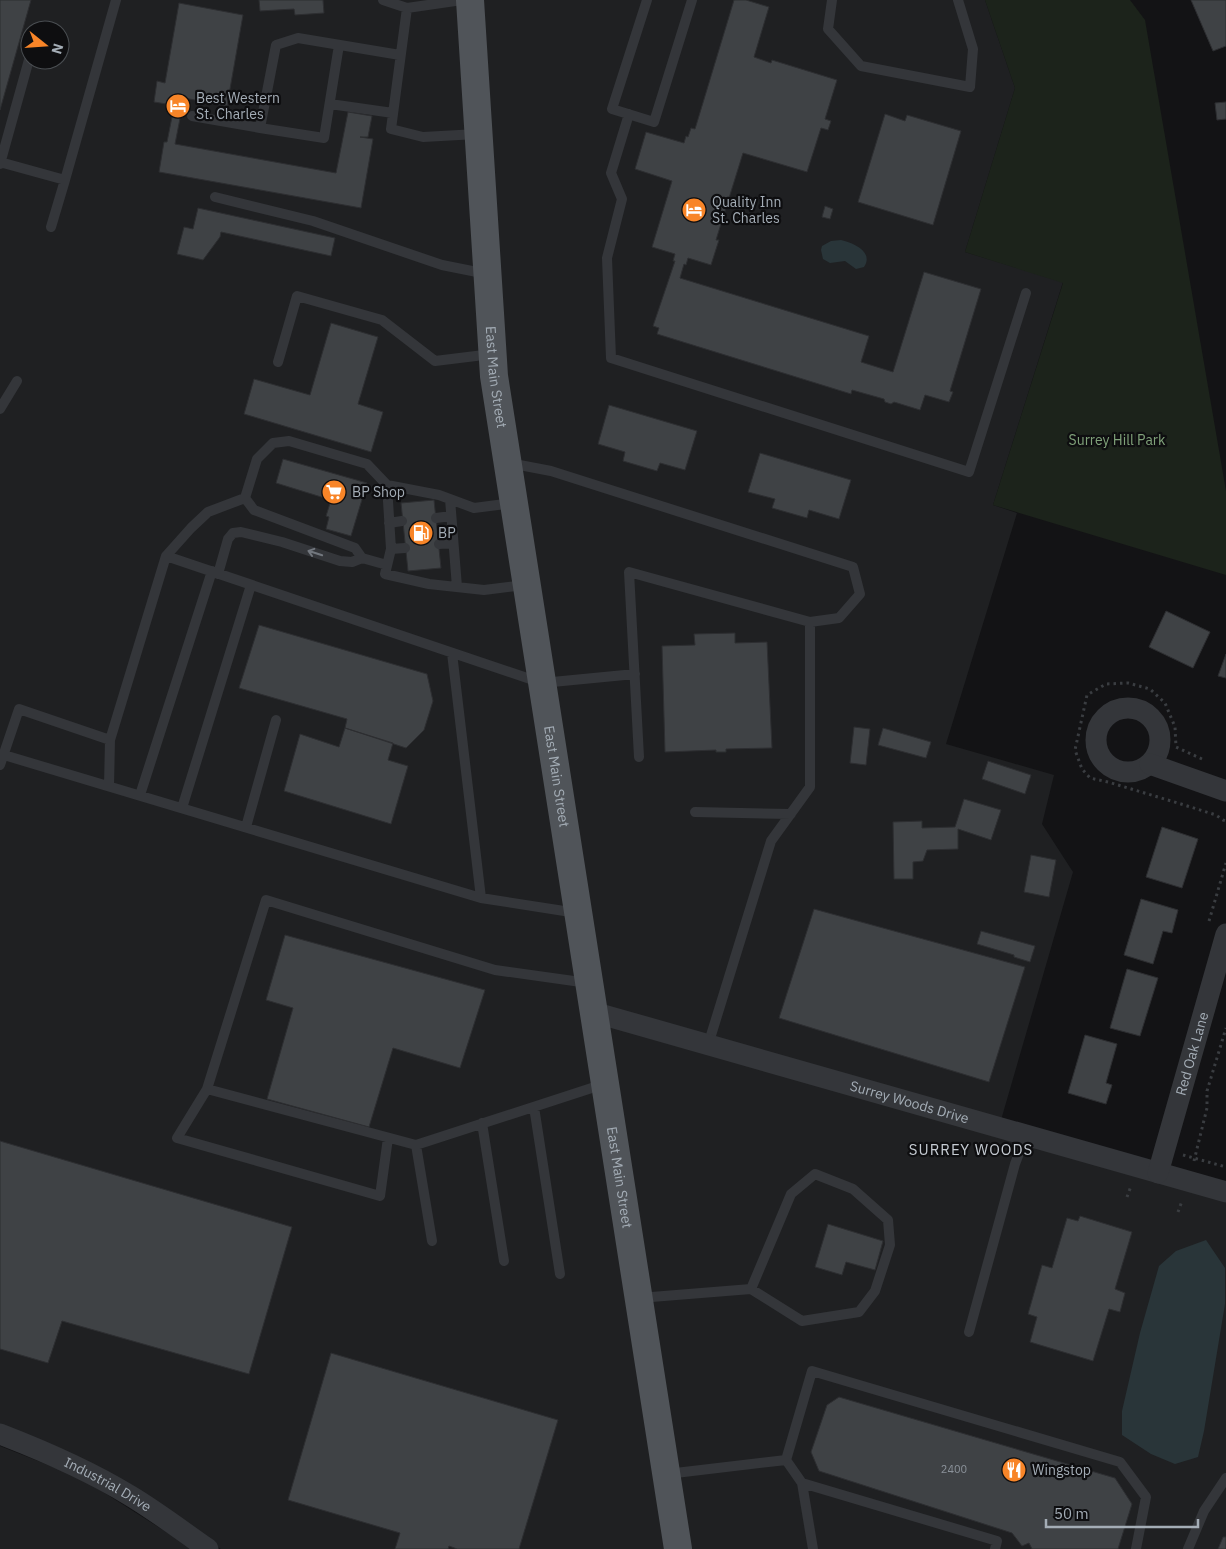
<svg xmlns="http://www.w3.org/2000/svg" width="1226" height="1549" font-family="'IBM Plex Sans',sans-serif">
  <rect width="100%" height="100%" fill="#131315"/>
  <!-- built -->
  <path fill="#1f2022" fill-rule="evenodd" d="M 0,0 L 458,0 L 485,371 L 669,1549 L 221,1549 L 130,1484 L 0,1425 ZM 30,30 L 60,30 L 60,60 L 30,60 Z
    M 478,0 L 985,0 L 1015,88 L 965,252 L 1063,282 L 993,505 L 1017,513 L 946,744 L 1054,775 L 1042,824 L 1073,872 L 1001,1120 L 600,1004 L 501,357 Z
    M 602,1021 L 1226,1197 L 1226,1549 L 686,1549 Z
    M 0,1446 L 81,1478 L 193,1549 L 0,1549 Z"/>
  <!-- green -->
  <path fill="#1c231b" d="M 985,0 L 1130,0 L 1145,20 L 1226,491 L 1226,575 L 993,505 L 1063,283 L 965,252 L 1015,88 Z"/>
  <!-- water -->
  <path fill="#293539" d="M 841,240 C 854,243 874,252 864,267 L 856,269 L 845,261 L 830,263 L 823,259 L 821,250 L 822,246 L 831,241 Z
    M 1206,1240 L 1225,1268 L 1225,1304 L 1204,1431 L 1198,1457 L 1175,1464 L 1151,1454 L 1122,1435 L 1122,1411 L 1140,1333 L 1159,1266 L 1176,1251 Z"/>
  <!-- building -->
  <path fill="#3f4245" stroke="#2d2e31" d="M 0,0 L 31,0 L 0,110 Z
    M 259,0 L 323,0 L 324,13 L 295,15 L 294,9 L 260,11 Z
    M 734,0 L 746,0 L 769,7 L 754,57 L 771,63 L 772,60 L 837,80 L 825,119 L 831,121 L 828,130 L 821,128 L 807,172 L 743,153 L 716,240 L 719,240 L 711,265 L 688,258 L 686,265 L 684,264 L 680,278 L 869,336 L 861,362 L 893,372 L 924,272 L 981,289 L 950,391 L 953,392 L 949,402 L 925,395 L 920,410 L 894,402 L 891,404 L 885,402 L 884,399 L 852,390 L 851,394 L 657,334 L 659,328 L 653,326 L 675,261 L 673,261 L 675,254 L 652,247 L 672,181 L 635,169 L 646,132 L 684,143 L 686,136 L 688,137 L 691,128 L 695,129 Z
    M 1191,0 L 1226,0 L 1226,46 L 1213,51 Z
    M 179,3 L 243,15 L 227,106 L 184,98 L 175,144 L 336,173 L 348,112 L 372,116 L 368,137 L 360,137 L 373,139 L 361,208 L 159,172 L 164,142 L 167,142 L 176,97 L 173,105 L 154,102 L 157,81 L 165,83 Z
    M 1226,102 L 1226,119 L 1217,120 L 1215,103 Z
    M 885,114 L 905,121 L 907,115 L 961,131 L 933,225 L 858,202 Z
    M 825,206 L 833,209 L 830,219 L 822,217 Z
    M 198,208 L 335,238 L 331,256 L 221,232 L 220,237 L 203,260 L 177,254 L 184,227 L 193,229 Z
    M 331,323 L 378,337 L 358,404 L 383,412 L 371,452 L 244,414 L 254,379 L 310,395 Z
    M 609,405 L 697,431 L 685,470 L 660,463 L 657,471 L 623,461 L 625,452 L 598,444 Z
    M 760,453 L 851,480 L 839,519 L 809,510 L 807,518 L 772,508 L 775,499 L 748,492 Z
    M 283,459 L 367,483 L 351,536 L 326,529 L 329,517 L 326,516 L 331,500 L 276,483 Z
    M 434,500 L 441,568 L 408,571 L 401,503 Z
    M 1166,611 L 1210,632 L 1193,668 L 1149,647 Z
    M 259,625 L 427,674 L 433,701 L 424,730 L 406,748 L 345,728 L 347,719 L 239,688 Z
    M 735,633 L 735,643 L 767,642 L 772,748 L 726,749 L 726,752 L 716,752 L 716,750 L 665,752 L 662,646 L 695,645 L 694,634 Z
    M 1226,654 L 1226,678 L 1218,676 Z
    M 854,727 L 870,729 L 866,765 L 850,763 Z
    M 345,728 L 393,743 L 388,760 L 408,766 L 391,824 L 284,791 L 300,734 L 339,747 Z
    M 883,728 L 931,742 L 926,758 L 878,745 Z
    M 988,761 L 1031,775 L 1025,794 L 982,779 Z
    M 964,799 L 1001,810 L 991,840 L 958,829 L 958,849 L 927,850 L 923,861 L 913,862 L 913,879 L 894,879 L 893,822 L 922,821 L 922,828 L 955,827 Z
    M 1162,827 L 1198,839 L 1182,888 L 1146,877 Z
    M 1031,855 L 1056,860 L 1049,897 L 1024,892 Z
    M 1141,899 L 1178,910 L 1172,933 L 1163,931 L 1153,964 L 1124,955 Z
    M 814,909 L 1025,967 L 989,1082 L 779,1018 Z
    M 981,931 L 1035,946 L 1030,962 L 1014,957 L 1014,955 L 977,944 Z
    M 285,935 L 485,990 L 460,1068 L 393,1048 L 369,1127 L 267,1099 L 293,1008 L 266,1000 Z
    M 1127,969 L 1158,978 L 1140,1036 L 1110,1028 Z
    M 1085,1035 L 1117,1044 L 1106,1083 L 1112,1085 L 1106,1104 L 1068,1093 Z
    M 0,1141 L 292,1227 L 249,1374 L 62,1321 L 48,1363 L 0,1349 Z
    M 1080,1216 L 1132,1232 L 1115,1289 L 1125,1293 L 1120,1312 L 1109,1309 L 1093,1361 L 1030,1342 L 1037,1317 L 1028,1314 L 1042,1265 L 1052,1268 L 1067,1218 L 1078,1221 Z
    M 828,1224 L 883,1241 L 875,1270 L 846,1262 L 842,1275 L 815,1267 Z
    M 331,1353 L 558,1420 L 519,1549 L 457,1549 L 449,1546 L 448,1549 L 395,1549 L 400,1533 L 288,1500 Z
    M 839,1397 L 1115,1478 L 1132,1504 L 1118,1549 L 1032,1549 L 1029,1543 L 1022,1546 L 1012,1533 L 819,1471 L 811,1452 L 827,1405 Z
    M 1223,1537 L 1226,1537 L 1226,1549 L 1218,1549 Z"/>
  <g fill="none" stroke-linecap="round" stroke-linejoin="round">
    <!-- path -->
    <path stroke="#3a3d41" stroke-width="3" stroke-dasharray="2.5 4" stroke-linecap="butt" d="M 1202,759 L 1176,747 L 1175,727 L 1165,703 L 1150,689 L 1128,683 L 1106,684 L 1087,695 L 1075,750 L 1082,769 L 1090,778 L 1108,782 L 1181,804 L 1216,815 L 1223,820 L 1226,821
      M 1209,921 L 1226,863
      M 1183,1155 L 1226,1167
      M 1194,1161 L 1207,1108 L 1207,1091 L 1226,1028
      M 1127,1197 L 1131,1186
      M 1178,1212 L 1182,1201"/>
    <!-- lane -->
    <path stroke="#34363a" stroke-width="10" d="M 383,0 L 407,8 L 462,0
      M 647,0 L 612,109 L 654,122 L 692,0
      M 832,0 L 828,29 L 861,66 L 970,87 L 973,49 L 958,0
      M 407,8 L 391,129 L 423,137 L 477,134
      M 37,30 L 38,27
      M 330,104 L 393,113
      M 629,114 L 611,173 L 622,199 L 607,258 L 611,358 L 969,472 L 1026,293
      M 192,116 L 260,128 L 276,45 L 298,38 L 400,55
      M 260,128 L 324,138 L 339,45
      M 0,162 L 65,180 L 116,0
      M 0,164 L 30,56
      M 215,197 L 313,221 L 442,265 L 487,274
      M 51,227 L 65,180
      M 278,362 L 297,296 L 382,320 L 435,361 L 492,354
      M 0,409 L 17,381
      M 509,463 L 551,471 L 853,567 L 860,594 L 839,618 L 810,622
      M 450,499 L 457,587
      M 513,503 L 474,508 L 439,495 L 387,485 L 391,549 L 385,574 L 429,584 L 484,590 L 525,585
      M 436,518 L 451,516
      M 389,523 L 402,521
      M 439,544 L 453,543
      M 391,549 L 405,548
      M 166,556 L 191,528 L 208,512 L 245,498
      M 387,565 L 362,558 L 355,548 L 254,510 L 245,498 L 257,459 L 273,443 L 289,441 L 367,464 L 387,485
      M 218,574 L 228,539 L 233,533 L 241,532 L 282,542 L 340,561 L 352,562 L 362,558
      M 452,653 L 481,898 L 577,913
      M 4,755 L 481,898
      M 639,757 L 629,572 L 810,622 L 810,787 L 771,841 L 708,1045
      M 0,765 L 19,709 L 110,740 L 166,556 L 542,683 L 635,674
      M 109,786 L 110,740
      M 140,795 L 212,571
      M 182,808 L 251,585
      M 695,812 L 791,814
      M 246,827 L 276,720
      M 588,983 L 495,970 L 266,900 L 207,1089 L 416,1145 L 604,1084
      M 207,1089 L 177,1138 L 380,1196 L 388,1138
      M 534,1107 L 560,1274
      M 482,1123 L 504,1261
      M 416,1145 L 432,1241
      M 639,1298 L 751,1289 L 802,1321 L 859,1312 L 875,1291 L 890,1245 L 888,1220 L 853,1189 L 815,1174 L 791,1194 L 751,1289
      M 969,1332 L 1015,1164 L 1026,1135
      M 786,1460 L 812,1371 L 1120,1462 L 1146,1497 L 1136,1549
      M 667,1474 L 786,1460 L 802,1483 L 813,1549
      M 802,1483 L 997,1541 L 995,1549
      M 1188,1549 L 1204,1511 L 1226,1478"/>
    <!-- street -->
    <g stroke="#34363a" stroke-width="21">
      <circle cx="1128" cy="740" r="32"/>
      <path d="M 1150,764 L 1226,791"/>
      <path id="s1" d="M 593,1012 L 1226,1192"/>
      <path id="s2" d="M 1158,1173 L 1226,934"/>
      <path id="s3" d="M 0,1434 C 44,1451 88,1470 129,1495 C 156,1511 182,1531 208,1549"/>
    </g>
    <!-- primary -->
    <path stroke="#505459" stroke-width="28" id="s4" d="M 470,0 L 494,376 L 678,1549"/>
  </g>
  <!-- one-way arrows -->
  <defs><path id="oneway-shaft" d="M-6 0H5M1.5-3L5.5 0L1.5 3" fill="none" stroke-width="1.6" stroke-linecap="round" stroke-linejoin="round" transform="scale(1.25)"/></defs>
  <use stroke="#72777e" href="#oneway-shaft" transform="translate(315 553) rotate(-162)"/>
  <!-- icons -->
  <defs>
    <symbol id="hotel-disc" viewBox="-11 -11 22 22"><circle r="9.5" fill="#f88528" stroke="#0e0e10"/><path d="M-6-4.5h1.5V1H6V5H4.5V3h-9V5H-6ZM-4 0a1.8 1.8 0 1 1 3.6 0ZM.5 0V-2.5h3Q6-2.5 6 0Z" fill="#fff"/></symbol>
    <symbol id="supermarket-disc" viewBox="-11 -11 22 22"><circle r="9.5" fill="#f88528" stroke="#0e0e10"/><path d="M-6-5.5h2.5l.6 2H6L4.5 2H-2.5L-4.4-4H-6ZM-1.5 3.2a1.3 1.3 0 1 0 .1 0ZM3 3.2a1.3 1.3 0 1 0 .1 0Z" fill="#fff"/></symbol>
    <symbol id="fuel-disc" viewBox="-11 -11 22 22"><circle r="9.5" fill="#f88528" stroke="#0e0e10"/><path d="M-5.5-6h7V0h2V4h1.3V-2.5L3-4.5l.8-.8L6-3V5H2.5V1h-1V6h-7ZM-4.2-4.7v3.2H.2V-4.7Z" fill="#fff"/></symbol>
    <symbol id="restaurant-disc" viewBox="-11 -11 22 22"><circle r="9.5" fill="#f88528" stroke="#0e0e10"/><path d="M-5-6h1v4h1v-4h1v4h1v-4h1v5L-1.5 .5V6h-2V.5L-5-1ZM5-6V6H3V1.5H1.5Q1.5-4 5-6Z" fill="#fff"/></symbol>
  </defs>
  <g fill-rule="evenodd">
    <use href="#hotel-disc" x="164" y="92" width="28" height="28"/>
    <use href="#hotel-disc" x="680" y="196" width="28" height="28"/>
    <use href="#supermarket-disc" x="320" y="478" width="28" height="28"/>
    <use href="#fuel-disc" x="407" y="519" width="28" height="28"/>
    <use href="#restaurant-disc" x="1000" y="1456" width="28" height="28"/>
  </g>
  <g text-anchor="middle" stroke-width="4.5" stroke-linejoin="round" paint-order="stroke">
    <!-- number labels -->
    <g font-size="11" fill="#8b929a">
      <text x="954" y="1473">2400</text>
    </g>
    <!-- poi labels -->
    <g font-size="14" fill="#a4adb6" stroke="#0e0e10" text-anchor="start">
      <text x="196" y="103">Best Western<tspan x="196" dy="16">St. Charles</tspan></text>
      <text x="712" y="207">Quality Inn<tspan x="712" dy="16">St. Charles</tspan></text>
      <text x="352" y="497">BP Shop</text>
      <text x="438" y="538">BP</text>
      <text x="1032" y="1475">Wingstop</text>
    </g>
    <!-- street labels -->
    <g font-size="14" fill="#a4adb6" stroke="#0e0e10">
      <text dy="5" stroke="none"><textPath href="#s4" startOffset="378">East Main Street</textPath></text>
      <text dy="5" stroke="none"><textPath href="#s4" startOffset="782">East Main Street</textPath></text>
      <text dy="5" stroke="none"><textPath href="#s2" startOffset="124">Red Oak Lane</textPath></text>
      <text dy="5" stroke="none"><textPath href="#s1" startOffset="329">Surrey Woods Drive</textPath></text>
      <text dy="5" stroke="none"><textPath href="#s4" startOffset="1188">East Main Street</textPath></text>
      <text dy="5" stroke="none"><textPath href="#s3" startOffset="119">Industrial Drive</textPath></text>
    </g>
    <!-- park labels -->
    <g font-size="14" fill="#80a27a" stroke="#0e0e10">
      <text x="1117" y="445">Surrey Hill Park</text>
    </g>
    <!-- neighbourhood labels -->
    <g font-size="15" letter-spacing="1" fill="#c5cbd2" stroke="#0e0e10">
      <text x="971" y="1155">SURREY WOODS</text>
    </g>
  </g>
  <!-- north arrow -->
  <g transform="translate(45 45) rotate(107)"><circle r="24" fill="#0e0e10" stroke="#4a4e52"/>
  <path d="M0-4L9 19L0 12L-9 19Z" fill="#f88528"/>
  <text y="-8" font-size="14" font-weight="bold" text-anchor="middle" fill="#a4adb6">N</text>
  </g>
  <!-- scale -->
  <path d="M1046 1519v8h152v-8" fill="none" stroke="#a4adb6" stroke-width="2.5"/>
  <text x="1054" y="1519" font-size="15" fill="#a4adb6" stroke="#0e0e10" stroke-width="4" paint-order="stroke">50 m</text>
</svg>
